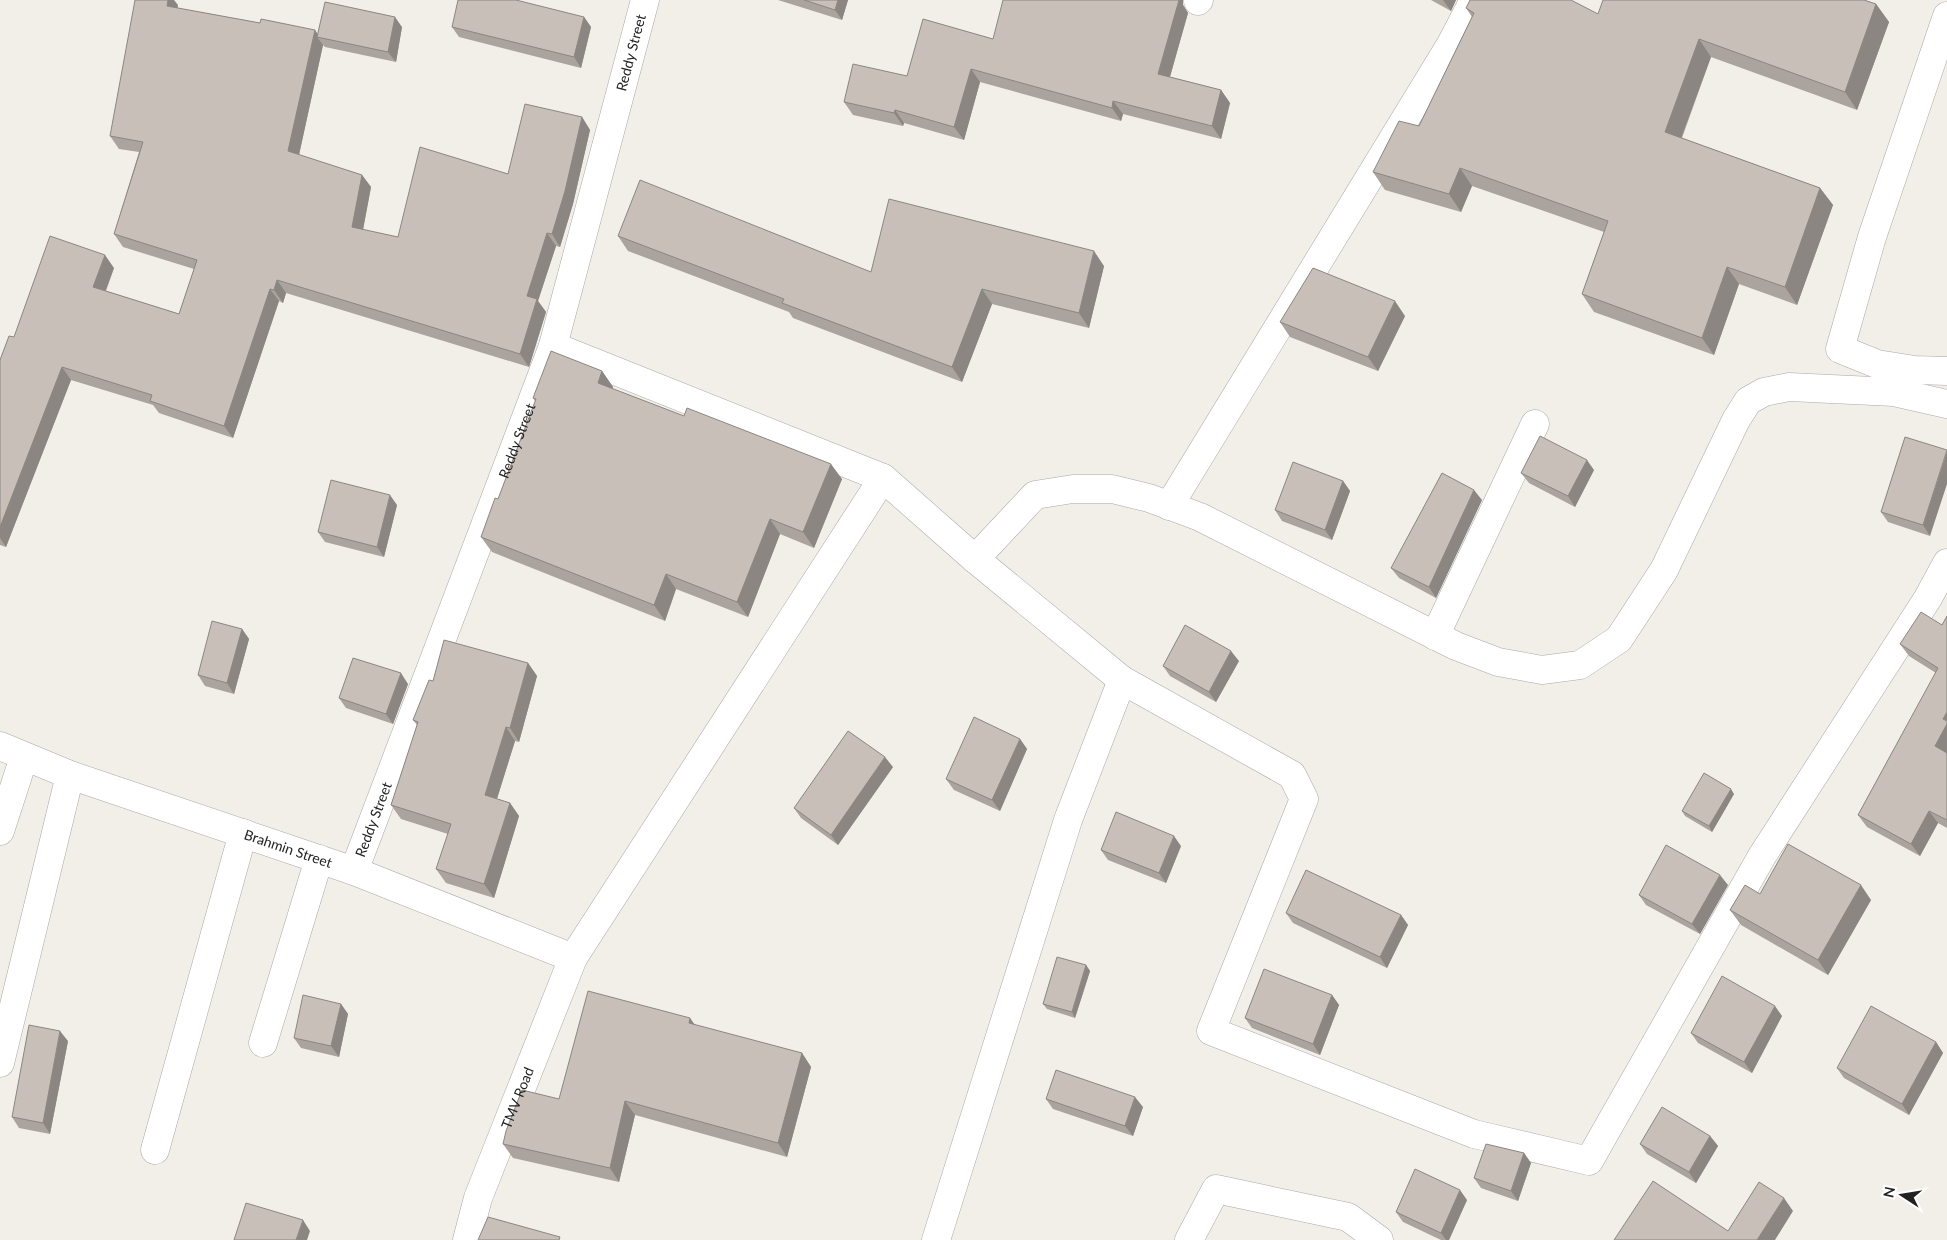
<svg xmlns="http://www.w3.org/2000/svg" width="1947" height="1240" font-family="Lato,sans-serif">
  <rect width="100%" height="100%" fill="#f2efe9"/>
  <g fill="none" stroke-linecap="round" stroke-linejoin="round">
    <defs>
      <g id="street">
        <path d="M 1198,1 L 1199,0"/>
        <path d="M 1947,16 L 1872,237 L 1840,349 L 1877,364 L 1915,370 L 1947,371"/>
        <path d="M 553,346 L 883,478 L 975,559 L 1122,680"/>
        <path d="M 1169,506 L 1451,44 L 1474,0"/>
        <path d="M 975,559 L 1035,495 L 1073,489 L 1112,489 L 1149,498 L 1200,517 L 1456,646 L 1498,662 L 1542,670 L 1580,665 L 1619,639 L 1664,570 L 1736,420 L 1748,401 L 1764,392 L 1789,387 L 1894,392 L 1947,404"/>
        <path d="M 1435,636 L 1535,424"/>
        <path id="s1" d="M 0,746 L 70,775 L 354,871 L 573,958"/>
        <path d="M 0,831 L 24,757"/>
        <path id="s2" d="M 354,871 L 553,346 L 645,0"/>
        <path d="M 263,1043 L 319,859"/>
        <path d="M 0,1063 L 70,775"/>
        <path d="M 155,1150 L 243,833"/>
        <path id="s3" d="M 467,1240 L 478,1198 L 573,958 L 883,478"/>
        <path d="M 936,1240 L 1068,820 L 1122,680 L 1292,775 L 1304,799 L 1211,1031 L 1474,1134 L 1589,1161 L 1762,856 L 1928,598 L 1947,563"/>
        <path d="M 1189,1240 L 1216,1189 L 1348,1217 L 1379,1240"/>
      </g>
    </defs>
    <!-- street casing -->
    <use href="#street" stroke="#a9a9a9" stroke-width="29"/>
    <!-- street -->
    <use href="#street" stroke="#fff" stroke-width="28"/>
  </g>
  <!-- wall -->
  <path fill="#aba49e" d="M 778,0 L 848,0 L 842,20 Z
    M 1431,0 L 1456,0 L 1451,11 Z
    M 1876,4 L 1889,22 L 1857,110 L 1711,57 L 1682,138 L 1820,188 L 1833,205 L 1797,305 L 1739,284 L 1714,355 L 1594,312 L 1582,294 L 1604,232 L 1472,186 L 1461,212 L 1385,190 L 1373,172 L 1419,126 L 1472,17 L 1466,8 L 1598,14 Z
    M 178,5 L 177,8 L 260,23 L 315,30 L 318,35 L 402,27 L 396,62 L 325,47 L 323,45 L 299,155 L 362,175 L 371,187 L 363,230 L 398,237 L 508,174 L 582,117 L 590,130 L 573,204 L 560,247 L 556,246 L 538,301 L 546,312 L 529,367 L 286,293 L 283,303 L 279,301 L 233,438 L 159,413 L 153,405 L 71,380 L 6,547 L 0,545 L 0,360 L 14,337 L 114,268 L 106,291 L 179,314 L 194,269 L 123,247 L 114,234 L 139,152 L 119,149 L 110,136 Z
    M 1183,5 L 1188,13 L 1170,77 L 1221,90 L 1230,103 L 1221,139 L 1123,114 L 1121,121 L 980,82 L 964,140 L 904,123 L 903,126 L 853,115 L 844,102 L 907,76 Z
    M 584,17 L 591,27 L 581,68 L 459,37 L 452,27 Z
    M 618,236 L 871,272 L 1104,266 L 1089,328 L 992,304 L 962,382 L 793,318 L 789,312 L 628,251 Z
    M 1405,316 L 1378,371 L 1290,337 L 1280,322 Z
    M 602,371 L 613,387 L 612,389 L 842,479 L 814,548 L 780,534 L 748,617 L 676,589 L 665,621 L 492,552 L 481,537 L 498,499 L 535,401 L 533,398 Z
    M 1905,437 L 1930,536 L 1888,522 L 1881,512 Z
    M 1594,470 L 1575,507 L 1529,483 L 1521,473 Z
    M 1343,481 L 1350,491 L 1332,540 L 1282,521 L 1275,510 Z
    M 1482,500 L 1436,598 L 1399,578 L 1391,568 Z
    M 397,505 L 384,557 L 325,542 L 318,532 Z
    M 1947,616 L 1947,828 L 1938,823 L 1920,856 L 1867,827 L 1858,815 L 1936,673 L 1909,656 L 1900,644 L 1942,625 Z
    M 242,629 L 249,639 L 234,694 L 205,686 L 198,675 Z
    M 1239,661 L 1216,702 L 1170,676 L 1163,666 Z
    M 528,663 L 537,676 L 519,742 L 515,741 L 497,799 L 510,803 L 519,816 L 494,898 L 446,883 L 436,869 L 448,834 L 401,819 L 391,805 L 417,725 L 413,720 L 433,681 Z
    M 408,684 L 393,724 L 346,708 L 339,698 Z
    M 1020,739 L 1027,749 L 1000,811 L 954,790 L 946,779 Z
    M 893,767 L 838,845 L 801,818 L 794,808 Z
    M 1734,794 L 1712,832 L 1685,816 L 1682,811 Z
    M 1181,846 L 1166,883 L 1108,860 L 1101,850 Z
    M 1728,885 L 1700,934 L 1646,905 L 1639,895 Z
    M 1760,894 L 1871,900 L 1828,975 L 1741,925 L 1730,910 Z
    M 1286,913 L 1401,915 L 1408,925 L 1387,968 L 1293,923 Z
    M 1086,965 L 1090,971 L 1075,1018 L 1047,1009 L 1043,1004 Z
    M 1332,995 L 1339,1005 L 1320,1055 L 1252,1028 L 1245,1018 Z
    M 341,1004 L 348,1014 L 339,1057 L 301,1048 L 294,1038 Z
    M 1782,1016 L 1752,1073 L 1698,1043 L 1691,1033 Z
    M 690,1018 L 694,1025 L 802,1053 L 811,1067 L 787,1157 L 635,1115 L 619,1182 L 513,1158 L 503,1144 L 559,1099 Z
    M 68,1041 L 50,1134 L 19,1128 L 12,1117 Z
    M 1936,1042 L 1943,1053 L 1909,1115 L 1844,1078 L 1837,1068 Z
    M 1046,1099 L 1143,1107 L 1133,1136 L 1053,1109 Z
    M 1710,1136 L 1718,1146 L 1696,1183 L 1647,1154 L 1640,1144 Z
    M 1524,1153 L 1531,1163 L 1518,1201 L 1481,1188 L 1474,1178 Z
    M 1467,1200 L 1449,1240 L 1441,1240 L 1403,1222 L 1396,1212 Z"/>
  <!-- shaded-wall -->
  <path fill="#8b8681" d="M 168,0 L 174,0 L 178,5 L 176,18 L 167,6 Z
    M 838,0 L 848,0 L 842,20 L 835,10 Z
    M 1179,0 L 1183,0 L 1183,5 L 1188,13 L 1167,87 L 1158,74 Z
    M 1443,0 L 1456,0 L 1451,11 Z
    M 1876,4 L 1889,22 L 1857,110 L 1845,92 Z
    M 395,17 L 402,27 L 396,62 L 388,52 Z
    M 584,17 L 591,27 L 581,68 L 574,57 Z
    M 315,30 L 320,38 L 317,37 L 323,45 L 297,164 L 288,151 Z
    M 1699,39 L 1711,57 L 1677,149 L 1665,132 Z
    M 971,69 L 980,82 L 964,140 L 954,127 Z
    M 1221,90 L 1230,103 L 1221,139 L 1212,126 Z
    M 1113,101 L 1123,114 L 1121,121 L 1112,108 Z
    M 895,110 L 904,123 L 903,126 L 894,113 Z
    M 582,117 L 590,130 L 573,204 L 560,247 L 552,234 Z
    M 1460,168 L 1472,186 L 1461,212 L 1449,194 Z
    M 362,175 L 371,187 L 361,240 L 352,227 Z
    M 1820,188 L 1833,205 L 1797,305 L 1785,287 Z
    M 547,233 L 556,246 L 538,301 L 546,312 L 529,367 L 520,354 L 527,296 Z
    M 1094,251 L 1104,266 L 1089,328 L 1079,313 Z
    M 105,255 L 114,268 L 102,300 L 93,287 Z
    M 1727,267 L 1739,284 L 1714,355 L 1702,338 Z
    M 277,280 L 286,293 L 283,303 L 274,290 Z
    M 270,289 L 279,301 L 233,438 L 224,426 Z
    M 982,289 L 992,304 L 962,382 L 952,367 Z
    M 1395,301 L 1405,316 L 1378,371 L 1368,357 Z
    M 62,367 L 71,380 L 6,547 L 0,538 L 0,527 Z
    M 602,371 L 613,387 L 609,399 L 598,383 Z
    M 1947,451 L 1947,484 L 1930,536 L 1923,525 Z
    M 1587,460 L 1594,470 L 1575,507 L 1568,496 Z
    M 831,464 L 842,479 L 814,548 L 803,532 Z
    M 1343,481 L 1350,491 L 1332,540 L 1325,530 Z
    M 1474,490 L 1482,500 L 1436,598 L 1429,587 Z
    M 390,495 L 397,505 L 384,557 L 377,547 Z
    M 770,519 L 780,534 L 748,617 L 737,602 Z
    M 666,574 L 676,589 L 665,621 L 654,605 Z
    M 242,629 L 249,639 L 234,694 L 227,683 Z
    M 1231,651 L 1239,661 L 1216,702 L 1209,692 Z
    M 528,663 L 537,676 L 519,742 L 510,728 Z
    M 401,673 L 408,684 L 393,724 L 386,714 Z
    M 1947,712 L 1947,752 L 1943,759 L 1935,746 L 1943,719 Z
    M 506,727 L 515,741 L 494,808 L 485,795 Z
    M 1020,739 L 1027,749 L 1000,811 L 992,800 Z
    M 885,757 L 893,767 L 838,845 L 831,835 Z
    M 1731,789 L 1734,794 L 1712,832 L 1709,826 Z
    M 510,803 L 519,816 L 494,898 L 484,884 Z
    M 1929,811 L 1938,823 L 1920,856 L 1911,844 Z
    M 1174,836 L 1181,846 L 1166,883 L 1159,873 Z
    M 1720,875 L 1728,885 L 1700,934 L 1692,924 Z
    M 1861,885 L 1871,900 L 1828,975 L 1818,960 Z
    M 1401,915 L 1408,925 L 1387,968 L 1380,957 Z
    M 1086,965 L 1090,971 L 1075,1018 L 1072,1012 Z
    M 1332,995 L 1339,1005 L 1320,1055 L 1313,1044 Z
    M 341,1004 L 348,1014 L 339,1057 L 331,1046 Z
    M 1775,1006 L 1782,1016 L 1752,1073 L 1744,1062 Z
    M 690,1018 L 700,1032 L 689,1023 Z
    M 60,1031 L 68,1041 L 50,1134 L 43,1123 Z
    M 1936,1042 L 1943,1053 L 1909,1115 L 1902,1104 Z
    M 802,1053 L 811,1067 L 787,1157 L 778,1143 Z
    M 1135,1097 L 1143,1107 L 1133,1136 L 1125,1126 Z
    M 625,1101 L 635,1115 L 619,1182 L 610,1168 Z
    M 1710,1136 L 1718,1146 L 1696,1183 L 1689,1172 Z
    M 1524,1153 L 1531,1163 L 1518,1201 L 1511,1191 Z
    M 1460,1190 L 1467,1200 L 1449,1240 L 1446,1240 L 1441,1233 Z
    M 1784,1198 L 1793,1211 L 1775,1240 L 1757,1240 Z
    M 303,1220 L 310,1231 L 307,1240 L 296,1240 Z"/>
  <!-- building -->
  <path fill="#c7bfb8" stroke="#8b8681" d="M 135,0 L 168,0 L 167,6 L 260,23 L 261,19 L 315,30 L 288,151 L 362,175 L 352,227 L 398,237 L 420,147 L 508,174 L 525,104 L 582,117 L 565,191 L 552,234 L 547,233 L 527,296 L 537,299 L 520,354 L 277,280 L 274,290 L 270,289 L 224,426 L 150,401 L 152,395 L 62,367 L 0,527 L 0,360 L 9,336 L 14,337 L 50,236 L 105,255 L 93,287 L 179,314 L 197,260 L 114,234 L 143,142 L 110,136 Z
    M 458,0 L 516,0 L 584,17 L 574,57 L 452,27 Z
    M 804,0 L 838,0 L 835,10 Z
    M 1003,0 L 1179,0 L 1158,74 L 1221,90 L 1212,126 L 1113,101 L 1112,108 L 971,69 L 954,127 L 895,110 L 894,113 L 844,102 L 853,64 L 907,76 L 923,19 L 993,39 Z
    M 1470,0 L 1571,0 L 1598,14 L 1603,0 L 1864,0 L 1876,4 L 1845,92 L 1699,39 L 1665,132 L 1820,188 L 1785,287 L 1727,267 L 1702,338 L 1582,294 L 1608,221 L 1460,168 L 1449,194 L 1373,172 L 1399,121 L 1419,126 L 1474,13 L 1466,8 Z
    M 325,2 L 395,17 L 388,52 L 317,37 Z
    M 640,180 L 871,272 L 889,199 L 1094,251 L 1079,313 L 982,289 L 952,367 L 782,303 L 784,299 L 618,236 Z
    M 1313,268 L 1395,301 L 1368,357 L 1280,322 Z
    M 551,351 L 602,371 L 598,383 L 684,416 L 687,408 L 831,464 L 803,532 L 770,519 L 737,602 L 666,574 L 654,605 L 481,537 L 495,498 L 498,499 L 536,399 L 533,398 Z
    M 1540,436 L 1587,460 L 1568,496 L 1521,473 Z
    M 1905,437 L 1947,450 L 1923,525 L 1881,512 Z
    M 1293,462 L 1343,481 L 1325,530 L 1275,510 Z
    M 1442,473 L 1474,490 L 1429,587 L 1391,568 Z
    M 331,480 L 390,495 L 377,547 L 318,532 Z
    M 1921,612 L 1942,625 L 1947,616 L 1947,712 L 1943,719 L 1947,721 L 1947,724 L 1935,746 L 1947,753 L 1947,820 L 1929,811 L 1911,844 L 1858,815 L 1938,668 L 1900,644 Z
    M 212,621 L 242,629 L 227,683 L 198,675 Z
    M 1185,625 L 1231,651 L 1209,692 L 1163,666 Z
    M 444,640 L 528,663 L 510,728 L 506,727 L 485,795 L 510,803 L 484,884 L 436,869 L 451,824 L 391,805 L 418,722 L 413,720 L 429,680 L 433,681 Z
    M 353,658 L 401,673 L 386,714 L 339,698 Z
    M 974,717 L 1020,739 L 992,800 L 946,779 Z
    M 848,731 L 885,757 L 831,835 L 794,808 Z
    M 1704,773 L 1731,789 L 1709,826 L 1682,811 Z
    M 1116,812 L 1174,836 L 1159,873 L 1101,850 Z
    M 1788,844 L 1861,885 L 1818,960 L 1730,910 L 1745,885 L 1760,894 Z
    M 1666,845 L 1720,875 L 1692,924 L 1639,895 Z
    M 1306,870 L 1401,915 L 1380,957 L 1286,913 Z
    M 1057,957 L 1086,965 L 1072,1012 L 1043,1004 Z
    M 1264,969 L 1332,995 L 1313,1044 L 1245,1018 Z
    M 1722,976 L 1775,1006 L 1744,1062 L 1691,1033 Z
    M 588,991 L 690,1018 L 689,1023 L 802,1053 L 778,1143 L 625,1101 L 610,1168 L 503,1144 L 506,1131 L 522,1090 L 559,1099 Z
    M 303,995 L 341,1004 L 331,1046 L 294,1038 Z
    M 1871,1006 L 1936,1042 L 1902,1104 L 1837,1068 Z
    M 29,1025 L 60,1031 L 43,1123 L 12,1117 Z
    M 1056,1070 L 1135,1097 L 1125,1126 L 1046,1099 Z
    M 1662,1107 L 1710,1136 L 1689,1172 L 1640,1144 Z
    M 1486,1144 L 1524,1153 L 1511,1191 L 1474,1178 Z
    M 1415,1169 L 1460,1190 L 1441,1233 L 1396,1212 Z
    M 1653,1181 L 1728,1231 L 1759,1182 L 1784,1198 L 1757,1240 L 1614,1240 Z
    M 246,1203 L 303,1220 L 296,1240 L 234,1240 Z
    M 488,1217 L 560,1237 L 559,1240 L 478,1240 Z"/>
  <g text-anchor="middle" stroke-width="4" stroke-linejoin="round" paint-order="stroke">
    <!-- street labels -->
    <g font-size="14" fill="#222" stroke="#fff">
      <text dy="5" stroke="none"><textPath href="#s2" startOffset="865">Reddy Street</textPath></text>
      <text dy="5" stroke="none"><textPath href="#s2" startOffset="460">Reddy Street</textPath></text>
      <text dy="5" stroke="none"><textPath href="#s2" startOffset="55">Reddy Street</textPath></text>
      <text dy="5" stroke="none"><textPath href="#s1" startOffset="306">Brahmin Street</textPath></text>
      <text dy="5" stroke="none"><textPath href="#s3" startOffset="151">TMV Road</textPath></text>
    </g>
  </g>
  <!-- north arrow -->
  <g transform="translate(1902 1195) rotate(282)" stroke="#ffffff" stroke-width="4" paint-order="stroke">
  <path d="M0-4L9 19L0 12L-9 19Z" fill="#222222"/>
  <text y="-8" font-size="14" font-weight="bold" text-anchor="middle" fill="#222222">N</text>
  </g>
</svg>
